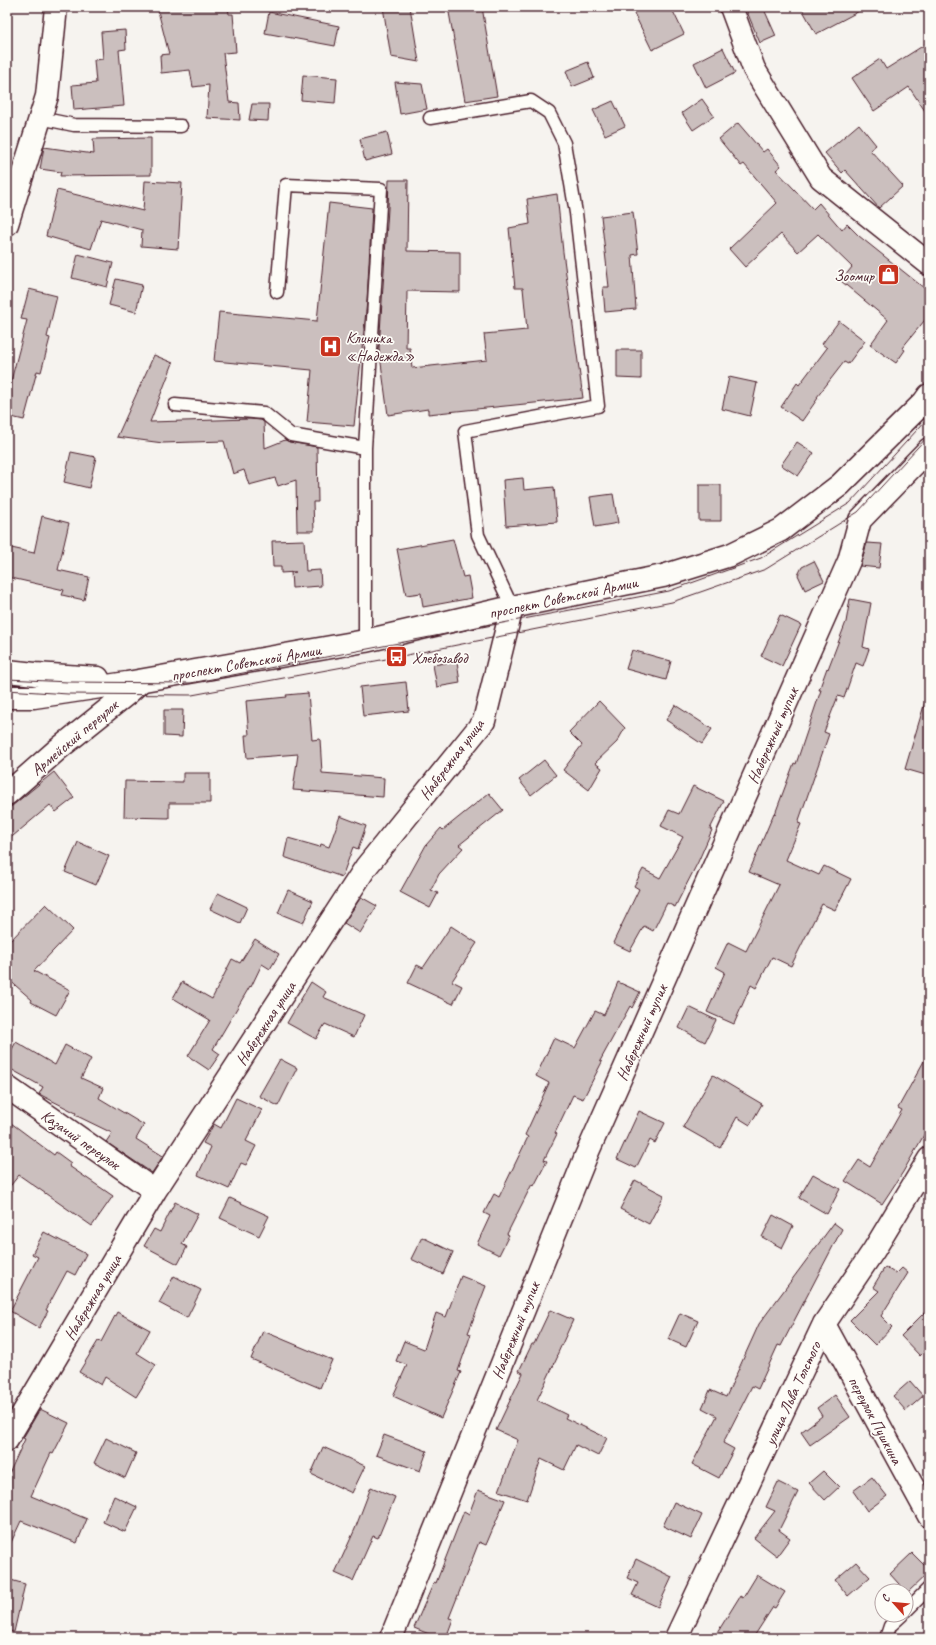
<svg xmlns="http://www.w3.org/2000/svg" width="936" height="1645" font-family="Caveat,sans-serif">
  <rect width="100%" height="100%" fill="#f6f3ef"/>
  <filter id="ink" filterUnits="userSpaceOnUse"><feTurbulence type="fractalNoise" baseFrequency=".025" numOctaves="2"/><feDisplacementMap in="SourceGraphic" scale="8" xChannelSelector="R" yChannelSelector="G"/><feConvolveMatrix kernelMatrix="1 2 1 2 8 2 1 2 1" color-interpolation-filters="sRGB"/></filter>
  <g filter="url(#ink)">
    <!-- building -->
    <path fill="#cbbfbe" stroke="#4a1f2b" d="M 157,7 L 228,7 L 229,14 L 233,14 L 236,52 L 223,53 L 229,102 L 239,103 L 240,120 L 207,118 L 209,85 L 193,87 L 190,70 L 161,73 L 160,55 L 169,54 Z
      M 383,7 L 410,7 L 419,62 L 391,57 Z
      M 448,7 L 482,7 L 497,96 L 465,101 Z
      M 631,7 L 671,7 L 684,34 L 652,50 Z
      M 745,7 L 763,7 L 776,36 L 760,43 Z
      M 801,7 L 867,7 L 816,34 Z
      M 269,12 L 339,26 L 335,46 L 265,33 Z
      M 125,30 L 126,49 L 119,50 L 124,106 L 74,110 L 72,85 L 96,83 L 94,60 L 103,59 L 101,32 Z
      M 929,42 L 929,117 L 909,87 L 874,111 L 852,78 L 880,59 L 886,69 Z
      M 723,48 L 735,73 L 706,88 L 694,63 Z
      M 588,62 L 594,78 L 572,87 L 566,71 Z
      M 303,75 L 337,78 L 335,103 L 301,100 Z
      M 395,82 L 422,84 L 427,109 L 400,114 Z
      M 702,99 L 714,116 L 693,130 L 682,113 Z
      M 613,101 L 625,126 L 605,135 L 593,110 Z
      M 252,104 L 269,104 L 268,121 L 249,120 Z
      M 738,123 L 763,152 L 767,149 L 781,166 L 776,170 L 813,209 L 819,203 L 842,230 L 847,224 L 859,236 L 929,292 L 929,315 L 902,348 L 905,350 L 896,363 L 870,345 L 888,320 L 841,281 L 852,267 L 818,234 L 798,252 L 781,234 L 745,267 L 729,249 L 777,203 L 744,164 L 741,166 L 719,139 Z
      M 859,124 L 876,145 L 870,150 L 903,186 L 879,208 L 845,170 L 842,173 L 825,153 Z
      M 387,132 L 392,154 L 365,161 L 360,139 Z
      M 151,138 L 151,175 L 60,176 L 61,172 L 40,169 L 44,147 L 94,154 L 93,139 Z
      M 389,180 L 408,180 L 407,251 L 460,252 L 460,292 L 407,291 L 406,348 L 410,348 L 412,368 L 487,360 L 484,334 L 527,330 L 523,288 L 515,288 L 509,228 L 530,224 L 527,199 L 557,194 L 563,252 L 583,398 L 428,414 L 428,409 L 388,415 L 379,348 L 388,209 Z
      M 145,181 L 182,183 L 178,249 L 141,246 L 142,230 L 101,219 L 91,249 L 46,236 L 57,190 L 143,211 Z
      M 329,203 L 372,208 L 367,301 L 354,426 L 307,422 L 312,370 L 214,361 L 219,312 L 317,321 Z
      M 633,212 L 638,254 L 632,255 L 636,309 L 605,312 L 603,287 L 609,287 L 601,216 Z
      M 78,254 L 113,263 L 107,287 L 72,278 Z
      M 116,279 L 142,285 L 136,312 L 109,305 Z
      M 29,289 L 57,296 L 47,337 L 50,338 L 41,372 L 37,371 L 24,420 L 7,416 L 7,396 L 27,320 L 21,319 Z
      M 839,321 L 865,341 L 848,364 L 844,362 L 817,397 L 818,398 L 802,421 L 781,407 L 797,383 L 799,385 L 827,348 L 822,344 Z
      M 617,350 L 641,350 L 641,379 L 617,378 Z
      M 154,355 L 173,363 L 150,422 L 250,419 L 261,420 L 264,422 L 265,448 L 285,440 L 290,442 L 317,447 L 318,502 L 313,502 L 314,531 L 297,531 L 296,480 L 278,486 L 275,478 L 249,485 L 244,470 L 233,474 L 224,441 L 163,443 L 117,437 Z
      M 729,377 L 757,383 L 750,416 L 722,409 Z
      M 797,442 L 814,453 L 798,476 L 781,465 Z
      M 71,452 L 96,457 L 89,488 L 64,482 Z
      M 523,478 L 524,490 L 554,487 L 557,522 L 506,526 L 503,480 Z
      M 699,485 L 721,485 L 721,521 L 699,521 Z
      M 613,494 L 618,523 L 595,527 L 590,497 Z
      M 42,516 L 69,523 L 58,570 L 89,577 L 84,600 L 62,595 L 64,590 L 7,577 L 7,547 L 34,553 Z
      M 453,539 L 463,577 L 468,576 L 472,598 L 423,607 L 421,593 L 406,595 L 397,549 Z
      M 304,540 L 306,571 L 320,570 L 321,586 L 292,588 L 291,572 L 296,572 L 281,573 L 281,567 L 273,567 L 272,541 Z
      M 867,543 L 882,544 L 879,568 L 860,566 Z
      M 814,561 L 824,581 L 805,590 L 798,575 L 802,567 Z
      M 850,599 L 871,603 L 863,647 L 869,649 L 863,666 L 856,663 L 844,698 L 838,696 L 824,732 L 829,734 L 798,823 L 801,824 L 786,860 L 819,875 L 824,866 L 851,879 L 835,910 L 822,904 L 791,966 L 772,957 L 756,988 L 751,985 L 734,1024 L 707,1012 L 725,972 L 716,967 L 728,942 L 746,951 L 779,885 L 749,872 L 774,813 L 775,814 L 794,763 L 796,764 L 821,690 L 819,690 L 827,668 L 828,669 L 846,622 Z
      M 780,615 L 801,625 L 782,666 L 761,656 Z
      M 632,650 L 671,661 L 666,680 L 626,669 Z
      M 457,661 L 460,683 L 437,687 L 433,665 Z
      M 406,682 L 409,711 L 363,716 L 360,687 Z
      M 308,693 L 312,740 L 320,739 L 322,773 L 384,778 L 383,797 L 293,790 L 298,754 L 247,758 L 245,735 L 249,735 L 246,701 L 287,697 L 286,695 Z
      M 599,701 L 625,728 L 617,742 L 595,763 L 602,768 L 589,790 L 563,770 L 582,745 L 569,732 Z
      M 925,702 L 929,703 L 929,776 L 905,769 Z
      M 675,705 L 712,729 L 702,744 L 666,720 Z
      M 164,710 L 183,710 L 182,737 L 164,736 Z
      M 544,760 L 556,775 L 531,795 L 519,780 Z
      M 54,772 L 74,798 L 56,812 L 50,805 L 7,841 L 7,810 Z
      M 183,773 L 210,773 L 210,803 L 169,803 L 169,818 L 124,817 L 125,781 L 183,782 Z
      M 693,786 L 724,801 L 710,829 L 712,830 L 698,862 L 675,907 L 667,903 L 653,931 L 644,926 L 630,951 L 613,943 L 639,889 L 634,886 L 643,869 L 660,878 L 683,837 L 661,826 L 669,810 L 679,814 Z
      M 489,793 L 503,810 L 459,845 L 463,848 L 439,874 L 431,890 L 438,893 L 430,908 L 400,892 L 426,845 L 441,828 L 443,830 Z
      M 340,816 L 366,826 L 358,849 L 353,847 L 342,877 L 284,857 L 288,838 L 320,847 L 321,844 L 329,847 Z
      M 78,842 L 109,856 L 96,885 L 65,872 Z
      M 288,890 L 313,901 L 303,923 L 278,913 Z
      M 218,893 L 247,907 L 240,923 L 210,909 Z
      M 361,897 L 377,906 L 360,933 L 344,923 Z
      M 46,904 L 73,930 L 34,971 L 70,990 L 56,1015 L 31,1002 L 32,1000 L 7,978 L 7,944 Z
      M 451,926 L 477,943 L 452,981 L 462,986 L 453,1004 L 408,983 L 417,965 L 423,968 Z
      M 255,939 L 279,954 L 270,969 L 262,964 L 251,987 L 250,986 L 213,1049 L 220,1054 L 209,1070 L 188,1056 L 210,1020 L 173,998 L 182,982 L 212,999 L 232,959 L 240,963 Z
      M 311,982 L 326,992 L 323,997 L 364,1015 L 354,1037 L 325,1024 L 316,1039 L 287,1023 Z
      M 618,982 L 640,992 L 632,1008 L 630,1006 L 600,1061 L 602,1062 L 583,1099 L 573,1095 L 555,1133 L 557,1134 L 544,1160 L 547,1161 L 534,1186 L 532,1184 L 507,1234 L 509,1235 L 499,1255 L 477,1244 L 490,1216 L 484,1213 L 494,1194 L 499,1197 L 528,1137 L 525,1135 L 549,1083 L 536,1076 L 554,1038 L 575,1048 L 595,1011 L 604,1015 Z
      M 689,1007 L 716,1020 L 705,1042 L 679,1028 Z
      M 16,1042 L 55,1065 L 65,1045 L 91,1059 L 81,1078 L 103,1088 L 99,1098 L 144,1125 L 136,1139 L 163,1156 L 152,1173 L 106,1142 L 112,1133 L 75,1115 L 76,1113 L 39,1094 L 43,1087 L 7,1067 L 7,1058 Z
      M 929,1052 L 929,1126 L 903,1172 L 882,1204 L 845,1181 L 859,1160 L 870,1167 L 902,1110 L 898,1108 Z
      M 280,1059 L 297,1068 L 278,1106 L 259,1096 Z
      M 713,1075 L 762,1104 L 750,1125 L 737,1117 L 720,1148 L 683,1127 Z
      M 236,1098 L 262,1110 L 246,1141 L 256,1146 L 246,1165 L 241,1163 L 229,1189 L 198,1175 L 211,1147 L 203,1143 L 214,1124 L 221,1128 Z
      M 639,1111 L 665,1123 L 655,1143 L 650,1140 L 636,1168 L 617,1159 Z
      M 7,1120 L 54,1155 L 56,1152 L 71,1163 L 69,1166 L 113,1196 L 92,1226 L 19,1175 L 7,1190 Z
      M 813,1174 L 840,1189 L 827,1214 L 799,1198 Z
      M 635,1180 L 664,1195 L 649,1224 L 620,1209 Z
      M 230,1198 L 269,1216 L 259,1236 L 220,1218 Z
      M 175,1202 L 198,1214 L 182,1244 L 187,1247 L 178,1264 L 144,1246 L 154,1229 L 160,1232 Z
      M 773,1215 L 793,1226 L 782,1248 L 762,1237 Z
      M 834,1223 L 842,1229 L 781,1346 L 778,1345 L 758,1389 L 752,1386 L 723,1443 L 734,1449 L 719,1478 L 692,1464 L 717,1416 L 702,1408 L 710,1390 L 726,1397 L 759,1324 Z
      M 44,1232 L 86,1254 L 75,1275 L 67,1271 L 46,1310 L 48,1311 L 39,1328 L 10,1311 L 38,1257 L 32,1254 Z
      M 422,1237 L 453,1252 L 443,1274 L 411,1259 Z
      M 885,1267 L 896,1274 L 902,1268 L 908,1273 L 881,1316 L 892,1327 L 875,1345 L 850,1320 L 879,1291 L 873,1287 Z
      M 174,1276 L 201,1290 L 187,1318 L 159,1303 Z
      M 461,1276 L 486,1286 L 468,1333 L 471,1334 L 458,1371 L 461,1372 L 441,1418 L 393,1396 L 407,1365 L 396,1361 L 404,1341 L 424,1349 L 436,1313 L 446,1317 Z
      M 929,1308 L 929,1347 L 920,1356 L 901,1336 Z
      M 550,1310 L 573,1320 L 557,1355 L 558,1356 L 537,1400 L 567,1415 L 565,1418 L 607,1438 L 598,1456 L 576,1445 L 564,1470 L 541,1459 L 527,1500 L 499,1491 L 518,1440 L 496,1430 L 523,1373 L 519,1371 L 532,1344 L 534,1344 Z
      M 117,1312 L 150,1330 L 137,1353 L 156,1365 L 136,1397 L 105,1377 L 101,1385 L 79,1372 L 98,1341 L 101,1342 Z
      M 680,1313 L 698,1321 L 686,1347 L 668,1339 Z
      M 263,1331 L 332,1360 L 320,1388 L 251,1359 Z
      M 910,1381 L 923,1396 L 906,1411 L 893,1396 Z
      M 835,1395 L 850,1417 L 810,1445 L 801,1432 L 822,1416 L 817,1408 Z
      M 40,1409 L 69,1423 L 53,1454 L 51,1453 L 31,1496 L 87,1519 L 77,1543 L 21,1521 L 7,1551 L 7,1478 L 25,1439 L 23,1438 Z
      M 384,1435 L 427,1451 L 420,1471 L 376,1455 Z
      M 106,1438 L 136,1453 L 125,1478 L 94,1463 Z
      M 323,1447 L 365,1466 L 352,1493 L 311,1474 Z
      M 823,1471 L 839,1487 L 825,1500 L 809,1483 Z
      M 872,1477 L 887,1496 L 867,1511 L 853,1491 Z
      M 778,1482 L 798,1492 L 779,1530 L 790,1538 L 777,1556 L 754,1538 L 775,1511 L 766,1507 Z
      M 371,1487 L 395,1497 L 378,1538 L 373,1536 L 353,1581 L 335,1573 L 355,1529 Z
      M 478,1490 L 505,1500 L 486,1545 L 479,1542 L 449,1618 L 453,1619 L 446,1638 L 439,1638 L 414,1628 L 434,1582 L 436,1583 L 464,1511 L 469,1514 Z
      M 114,1496 L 137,1507 L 125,1532 L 103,1522 Z
      M 674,1502 L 702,1515 L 691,1539 L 663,1526 Z
      M 912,1553 L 929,1570 L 929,1572 L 907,1593 L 890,1574 Z
      M 636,1559 L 672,1577 L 658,1607 L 632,1595 L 638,1583 L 627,1578 Z
      M 856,1562 L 870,1577 L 848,1596 L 835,1580 Z
      M 757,1575 L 785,1592 L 775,1608 L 773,1607 L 753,1638 L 714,1638 L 740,1596 L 743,1598 Z
      M 7,1579 L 25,1584 L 14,1632 L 7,1631 Z"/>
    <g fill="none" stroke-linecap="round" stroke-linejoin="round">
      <defs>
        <path id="lane" d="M 40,118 L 74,125 L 181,126
          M 430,118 L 531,101 L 549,113 L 564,143 L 576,213 L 598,406 L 465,431 L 478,535 L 512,607
          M 277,292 L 286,185 L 381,189 L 365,448 L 365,641
          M 175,405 L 264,413 L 291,435 L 365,448
          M 906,1611 L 929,1588
          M 886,1638 L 890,1626 L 902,1615"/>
        <path id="street" d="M 731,7 L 754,69 L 821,178 L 929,264
          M 7,224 L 47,96 L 56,7
          M 7,794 L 57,750 L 127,694 L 141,681
          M 7,1087 L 155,1191
          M 824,1324 L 929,1516
          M 7,1440 L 155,1191 L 366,867 L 484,721 L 512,607
          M 391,1638 L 586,1156 L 849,561 L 860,520 L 929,449
          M 676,1638 L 824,1324 L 874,1250 L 929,1159"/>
        <path id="secondary" d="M 7,671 L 35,674 L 98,678
          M 7,697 L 34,697 L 127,683 L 365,641 L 512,607 L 663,576 L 730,555 L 781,530 L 840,485 L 924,402 L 929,395"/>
      </defs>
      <!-- lane casing -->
      <use href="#lane" stroke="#4a1f2b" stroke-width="15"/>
      <!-- street casing -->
      <use href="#street" stroke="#4a1f2b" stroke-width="25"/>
      <!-- secondary casing -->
      <use href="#secondary" stroke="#4a1f2b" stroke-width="25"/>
      <!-- lane -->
      <use href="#lane" stroke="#fdfcf7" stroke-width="12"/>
      <!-- street -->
      <use href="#street" stroke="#fdfcf7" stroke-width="22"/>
      <!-- secondary -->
      <use href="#secondary" stroke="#fdfcf7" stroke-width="22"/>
      <!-- tram -->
      <path stroke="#4a1f2b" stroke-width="1" d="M 7,679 L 68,682 L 191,683 L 669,591 L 761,558 L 850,503 L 929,417
        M 7,690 L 68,694 L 192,695 L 397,657 L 672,602 L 766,569 L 858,512 L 929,435"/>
    </g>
  </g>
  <!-- icons -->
  <defs>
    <symbol id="shop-square" viewBox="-11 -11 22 22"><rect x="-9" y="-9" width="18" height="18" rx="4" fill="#c8321e" stroke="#fdfcf7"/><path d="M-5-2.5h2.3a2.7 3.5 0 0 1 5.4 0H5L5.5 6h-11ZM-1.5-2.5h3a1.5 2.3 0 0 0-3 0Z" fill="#fff"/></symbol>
    <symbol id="hospital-square" viewBox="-11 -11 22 22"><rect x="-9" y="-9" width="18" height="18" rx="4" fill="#c8321e" stroke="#fdfcf7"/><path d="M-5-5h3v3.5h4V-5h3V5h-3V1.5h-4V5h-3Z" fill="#fff"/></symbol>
    <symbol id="bus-square" viewBox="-11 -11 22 22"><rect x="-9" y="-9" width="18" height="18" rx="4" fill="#c8321e" stroke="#fdfcf7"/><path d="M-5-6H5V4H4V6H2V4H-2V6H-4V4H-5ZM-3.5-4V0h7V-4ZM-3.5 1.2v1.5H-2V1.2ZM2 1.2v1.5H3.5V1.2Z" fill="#fff"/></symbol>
  </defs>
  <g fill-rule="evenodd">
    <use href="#shop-square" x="876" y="262" width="25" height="25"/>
    <use href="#hospital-square" x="318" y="334" width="25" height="25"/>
    <use href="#bus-square" x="384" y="644" width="25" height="25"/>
  </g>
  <g text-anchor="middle" stroke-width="3.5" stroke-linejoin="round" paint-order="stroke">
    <!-- poi labels -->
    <g font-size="16" fill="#4a1f2b" stroke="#fdfcf7" text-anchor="start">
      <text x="874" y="281" text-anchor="end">Зоомир</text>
      <text x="346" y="343">Клиника<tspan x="346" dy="18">«Надежда»</tspan></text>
      <text x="412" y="663">Хлебозавод</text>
    </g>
    <!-- street labels -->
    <g font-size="16" fill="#4a1f2b" stroke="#fdfcf7">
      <text transform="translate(563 597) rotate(-12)" y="6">проспект Советской Армии</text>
      <text transform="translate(246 662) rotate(-10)" y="6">проспект Советской Армии</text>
      <text transform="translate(772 735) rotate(-66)" y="6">Набережный тупик</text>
      <text transform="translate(74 737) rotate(-40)" y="6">Армейский переулок</text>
      <text transform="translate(451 759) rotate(-53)" y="6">Набережная улица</text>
      <text transform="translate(265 1023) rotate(-57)" y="6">Набережная улица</text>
      <text transform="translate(641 1032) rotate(-66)" y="6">Набережный тупик</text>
      <text transform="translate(81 1139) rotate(35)" y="6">Казачий переулок</text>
      <text transform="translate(92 1297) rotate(-59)" y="6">Набережная улица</text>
      <text transform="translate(515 1330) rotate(-68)" y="6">Набережный тупик</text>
      <text transform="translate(792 1393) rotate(-65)" y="6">улица Льва Толстого</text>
      <text transform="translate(876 1420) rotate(62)" y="6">переулок Пушкина</text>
    </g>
  </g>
  <!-- margin -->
  <rect width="936" height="1645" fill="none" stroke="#fdfcf7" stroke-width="24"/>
  <rect x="12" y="12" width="912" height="1621" fill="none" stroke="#4a1f2b" stroke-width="1.5" filter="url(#ink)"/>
  <!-- north arrow -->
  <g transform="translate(894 1603) rotate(297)"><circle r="19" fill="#fdfcf7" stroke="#b5a4a5"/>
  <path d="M0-3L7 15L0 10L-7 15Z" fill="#c8321e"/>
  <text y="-6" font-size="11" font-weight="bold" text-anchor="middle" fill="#4a1f2b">С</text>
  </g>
</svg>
